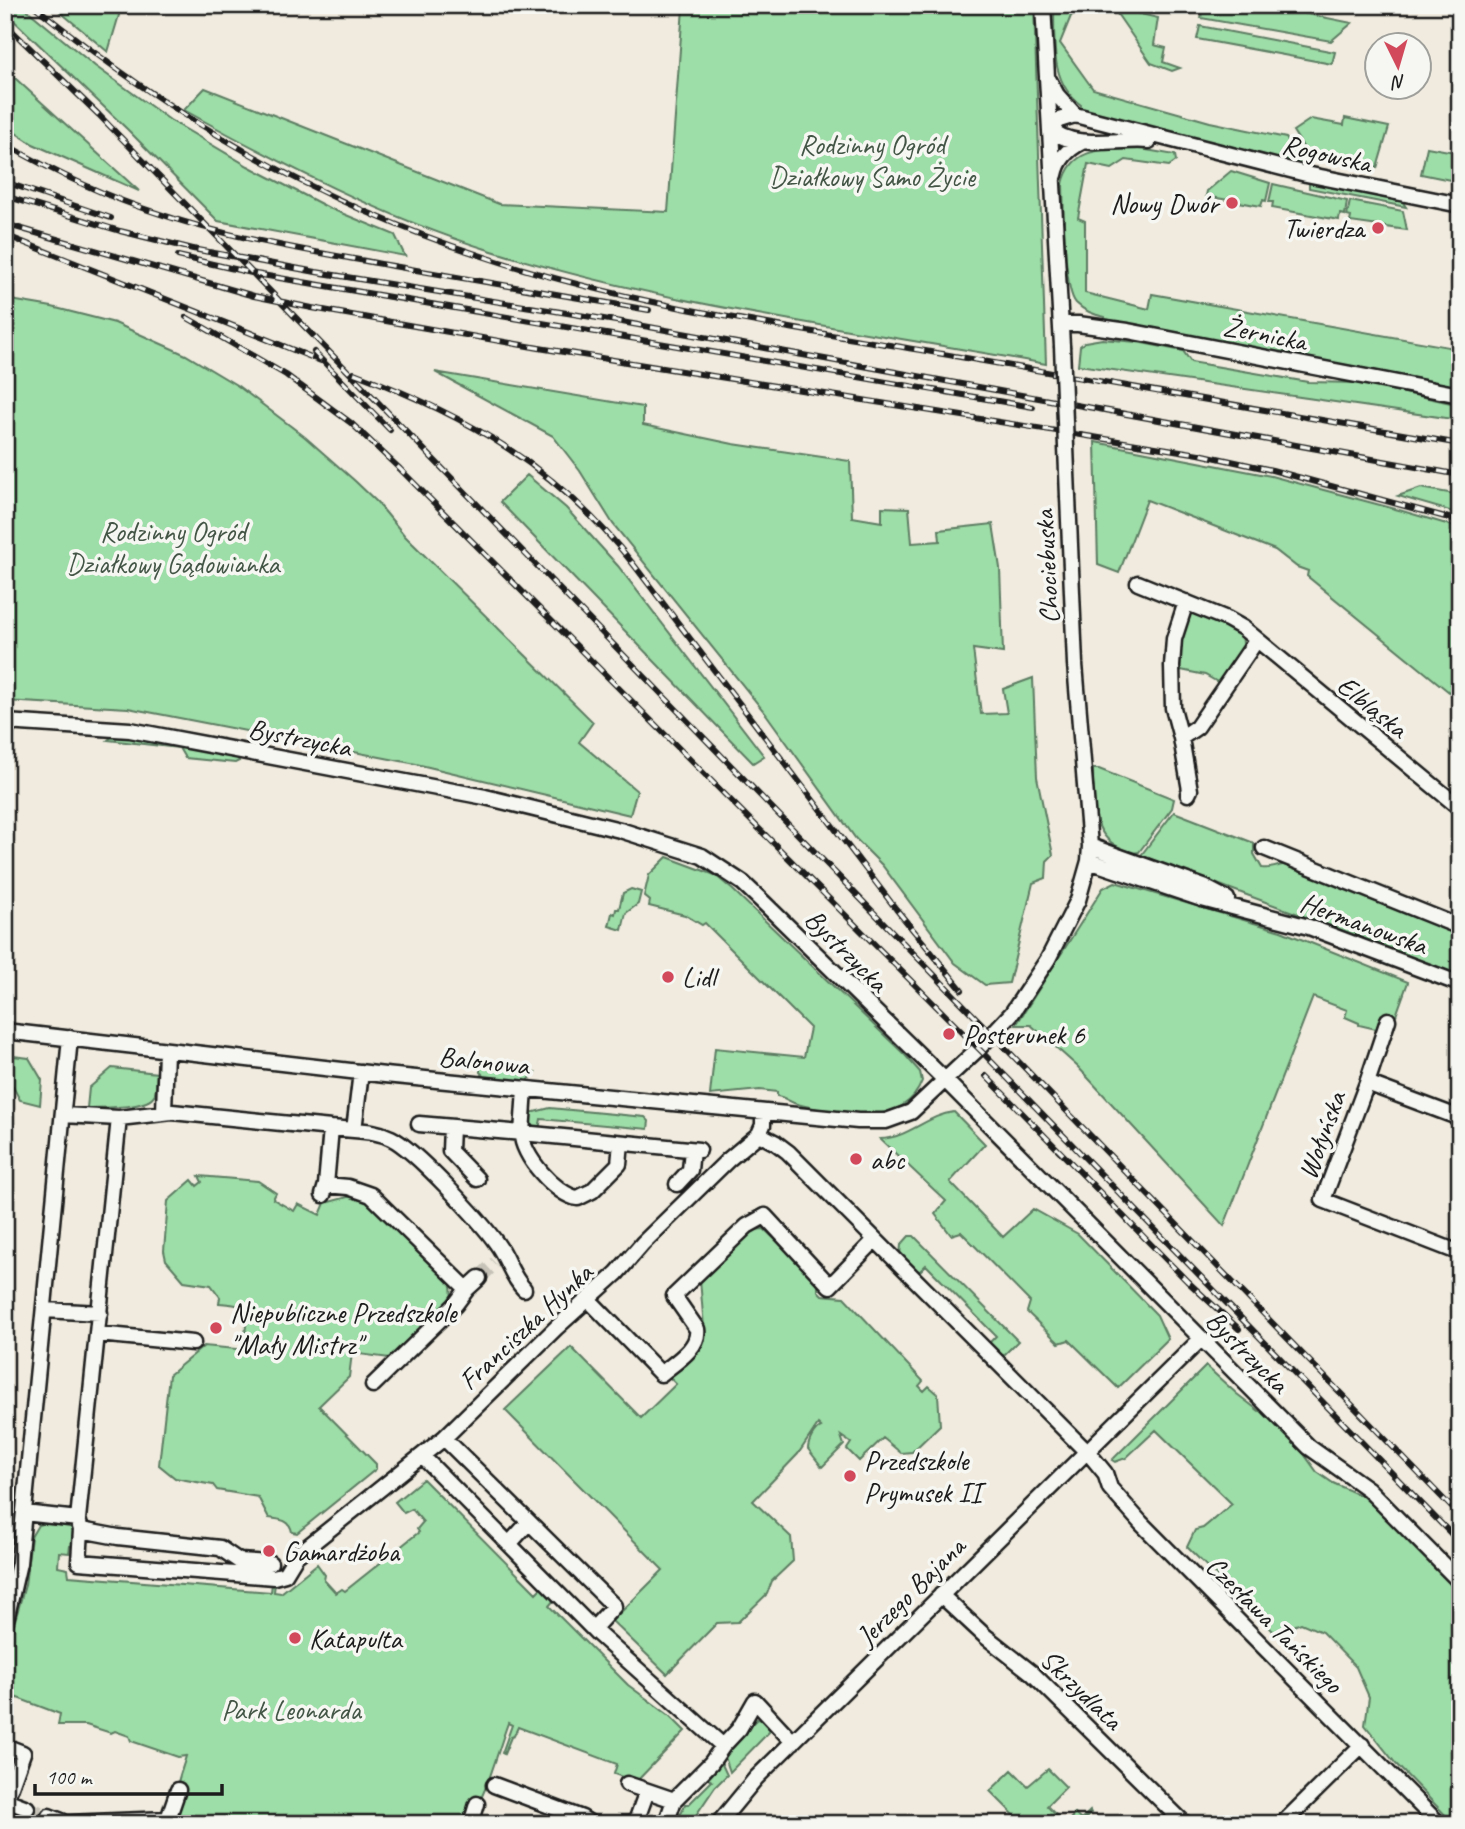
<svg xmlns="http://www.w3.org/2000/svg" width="1465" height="1829" font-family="Caveat,sans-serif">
  <rect width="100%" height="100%" fill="#f0ebde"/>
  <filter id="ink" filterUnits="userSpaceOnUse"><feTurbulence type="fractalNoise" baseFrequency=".0143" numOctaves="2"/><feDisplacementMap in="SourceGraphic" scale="14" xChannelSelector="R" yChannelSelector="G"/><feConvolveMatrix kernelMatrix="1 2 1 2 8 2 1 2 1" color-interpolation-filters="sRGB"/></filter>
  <g filter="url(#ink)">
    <!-- green -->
    <path fill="#9ddda7" stroke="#5c7c62" stroke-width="2" d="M 5,5 L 21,5 L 95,66 L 170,120 L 248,166 L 329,208 L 395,235 L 405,256 L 218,221 L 127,129 L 5,12 Z
      M 52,5 L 122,5 L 108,52 Z
      M 643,5 L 1034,5 L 1046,364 C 860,330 672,307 492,251 C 383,217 283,165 184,110 L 205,88 L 499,204 L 668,212 L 683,8 Z
      M 1054,5 L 1087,5 L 1071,16 L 1060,43 L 1093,89 L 1210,122 L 1286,138 L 1301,161 L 1304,162 L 1305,166 L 1080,110 L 1081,105 C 1049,81 1055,42 1054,5 Z
      M 1111,5 L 1135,5 L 1136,13 L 1158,18 L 1154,45 L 1166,48 L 1163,62 L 1180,68 L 1172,71 L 1151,63 Z
      M 1204,5 L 1273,5 L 1273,7 L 1352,23 L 1331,41 L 1201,18 Z
      M 1200,26 L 1335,52 L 1332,64 L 1197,39 Z
      M 5,69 L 139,191 L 33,144 L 5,126 Z
      M 1345,118 L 1389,127 L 1377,168 L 1307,153 L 1293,131 L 1311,119 L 1344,125 Z
      M 1427,147 L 1460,153 L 1460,182 L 1421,174 Z
      M 1141,149 L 1175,155 L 1176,161 L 1169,166 L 1126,160 L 1112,169 L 1088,164 L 1078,218 L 1085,221 L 1085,293 L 1149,309 L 1152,294 L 1460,349 L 1460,387 L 1105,319 L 1105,317 C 1095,315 1084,311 1076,303 C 1063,289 1064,207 1063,184 C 1072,144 1107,150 1141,149 Z
      M 1231,171 L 1270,183 L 1266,201 L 1263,200 L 1261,206 L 1206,196 L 1207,191 Z
      M 1309,182 L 1402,201 L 1406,207 L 1309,188 Z
      M 1273,184 L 1347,201 L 1345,215 L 1340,214 L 1339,220 L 1272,208 L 1273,202 L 1269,202 Z
      M 1350,201 L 1403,211 L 1407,230 L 1350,222 L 1351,217 L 1347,216 Z
      M 5,299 L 52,307 L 115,323 L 186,355 L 238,386 L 305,437 L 355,481 L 377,502 L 405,536 L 593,722 L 579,742 L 637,791 L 630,815 L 416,764 L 128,708 L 5,701 Z
      M 1102,339 L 1137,342 L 1183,351 L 1191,362 L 1308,382 L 1360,383 L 1460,405 L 1460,420 L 1078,365 L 1080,346 L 1085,342 Z
      M 435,372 L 643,407 L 643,425 L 733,444 L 850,461 L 852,517 L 882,522 L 882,507 L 909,508 L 912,543 L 940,541 L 939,530 L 993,524 L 1000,568 L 1003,653 L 973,649 L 981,714 L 1007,713 L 1003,689 L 1033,678 L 1037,777 L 1053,855 L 1047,861 L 1046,878 L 1033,883 L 1009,983 L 985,985 L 955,963 L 882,865 L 856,839 L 766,714 L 613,524 L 580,471 L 553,436 Z
      M 1095,442 L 1271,476 L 1399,510 L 1460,528 L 1460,701 L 1307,576 L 1308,571 L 1297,567 L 1275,550 L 1147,500 L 1119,573 L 1098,565 Z
      M 527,475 L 566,508 L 618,566 L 764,756 L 753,763 L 500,502 Z
      M 1421,488 L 1460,495 L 1460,514 L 1398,496 Z
      M 1191,611 L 1239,629 C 1251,652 1234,664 1221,684 L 1205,675 L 1176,669 L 1184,616 Z
      M 114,735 L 237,757 L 239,761 L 235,763 L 185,758 L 179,748 L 108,740 Z
      M 1093,769 L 1099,769 L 1174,799 L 1172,808 L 1139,852 C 1132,854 1129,852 1123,849 C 1089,836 1094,799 1093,769 Z
      M 1174,812 L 1254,843 L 1254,854 L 1262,868 C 1271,870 1280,864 1289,864 L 1460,933 L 1460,977 L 1341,930 L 1142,856 L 1142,854 Z
      M 667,857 L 715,875 L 733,890 L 905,1055 L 920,1072 L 922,1081 C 904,1130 836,1114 797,1104 C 789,1102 785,1097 777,1096 L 777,1092 L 760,1090 L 710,1095 L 715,1048 L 804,1057 L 810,1028 L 705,923 L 702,925 L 685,915 L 649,906 L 650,901 L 644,896 L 649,875 Z
      M 1115,882 L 1281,931 L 1408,982 L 1394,1021 L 1380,1030 L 1359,1025 L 1359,1023 L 1345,1017 L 1347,1010 L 1313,997 L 1224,1226 L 1078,1067 L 1031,1025 L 1016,1025 L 1103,888 Z
      M 631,889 L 641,892 L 638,904 L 626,913 L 622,930 L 609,926 L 612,913 L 615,914 L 616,909 L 619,909 L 623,893 Z
      M 5,1055 L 29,1058 L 42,1080 L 40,1105 L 20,1100 L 12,1085 L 5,1077 Z
      M 480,1066 L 535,1072 L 527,1082 L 486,1078 L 480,1072 Z
      M 112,1068 L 157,1073 C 156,1080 157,1090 154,1096 C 147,1109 102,1107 87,1108 L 89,1088 Z
      M 550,1108 L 645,1117 L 649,1121 L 648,1129 L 541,1119 L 539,1129 C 531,1127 529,1121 530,1113 Z
      M 954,1112 L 985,1144 L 950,1182 L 1003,1237 L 1033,1209 L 1078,1234 L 1157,1315 L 1168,1339 L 1118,1388 L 1069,1340 L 1059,1343 L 1027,1312 L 1030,1302 L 961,1232 L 951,1235 L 935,1214 L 946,1201 L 880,1139 C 909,1138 927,1115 954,1112 Z
      M 199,1176 L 258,1181 L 276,1193 L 273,1199 L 294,1211 L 298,1204 L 320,1215 L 325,1203 L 355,1195 L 379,1208 L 451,1280 L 452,1304 L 397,1359 L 352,1353 L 349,1377 L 319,1406 L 376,1464 L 376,1469 L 297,1533 L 292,1532 C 290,1519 280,1520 269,1518 L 258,1497 L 217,1490 L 213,1485 L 175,1478 L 159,1465 L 169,1375 L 204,1346 L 247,1350 L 248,1336 L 245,1335 C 248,1306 251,1306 219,1303 L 220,1297 L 211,1285 L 184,1281 L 166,1260 L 164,1251 L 168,1201 L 192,1180 L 197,1186 L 202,1182 Z
      M 764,1229 L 818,1280 L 818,1291 L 822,1295 L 844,1297 L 923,1381 L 919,1386 L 924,1391 L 929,1386 L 938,1394 L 940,1425 L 912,1452 L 901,1453 L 883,1438 L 859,1461 L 847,1449 L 851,1443 L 841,1436 L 844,1445 L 822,1467 L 808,1449 C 808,1442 814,1430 821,1427 L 818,1424 L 798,1454 L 753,1501 L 791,1537 L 793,1561 L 772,1581 L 767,1594 L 738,1622 L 717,1623 L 667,1674 L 612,1621 L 663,1570 L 505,1410 L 571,1347 L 641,1418 L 676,1384 L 671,1379 L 670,1372 L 705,1340 L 700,1279 L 753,1230 Z
      M 909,1236 L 914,1236 L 1018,1341 L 1003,1356 L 999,1356 L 988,1344 L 996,1336 L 926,1265 L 918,1273 L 900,1255 L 901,1245 Z
      M 1206,1366 L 1237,1394 L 1259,1411 L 1261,1409 L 1301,1450 L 1317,1472 L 1333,1483 L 1362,1496 L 1388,1518 L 1460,1593 L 1460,1824 L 1454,1824 L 1396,1764 L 1365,1725 L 1369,1697 L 1356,1667 L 1322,1632 L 1301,1623 L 1275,1633 L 1187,1547 L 1195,1530 L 1203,1528 L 1232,1504 L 1156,1430 L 1126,1458 L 1115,1462 L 1112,1460 Z
      M 423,1479 L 536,1593 L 543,1586 L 555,1599 L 549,1606 L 628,1685 L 670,1716 L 685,1731 L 636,1782 L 614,1774 L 617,1764 L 518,1727 L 514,1736 L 511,1737 L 504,1754 L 502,1753 L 512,1725 L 508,1723 C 495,1759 488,1792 467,1824 L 187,1824 L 187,1822 L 181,1820 C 167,1802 181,1775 186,1756 L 178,1757 L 131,1741 L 129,1736 L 115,1731 L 111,1733 L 86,1725 L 58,1725 L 60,1714 L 15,1697 L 5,1723 L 5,1656 L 25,1585 L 31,1537 L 38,1525 L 49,1522 L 68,1524 L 73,1530 L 74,1546 L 70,1546 L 69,1553 L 59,1552 L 58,1567 L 68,1569 L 69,1576 L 271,1592 L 272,1583 L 275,1583 L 274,1592 L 281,1593 L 317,1564 L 325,1575 L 324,1580 L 336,1593 L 342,1589 L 345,1591 L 419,1532 L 417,1529 L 423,1522 L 412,1509 L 404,1513 L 395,1502 Z
      M 757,1719 L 763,1721 L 772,1729 L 730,1772 L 724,1754 L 731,1744 Z
      M 720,1760 L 727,1775 L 715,1787 L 690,1824 L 673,1824 L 682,1812 L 685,1804 L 689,1804 L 712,1781 L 708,1779 L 714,1772 L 715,1765 Z
      M 1048,1769 L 1066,1787 L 1047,1806 L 1065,1824 L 1075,1814 L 1081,1820 L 1090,1811 L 1091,1813 L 1080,1824 L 1023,1824 L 990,1791 L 1012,1770 L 1028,1786 Z"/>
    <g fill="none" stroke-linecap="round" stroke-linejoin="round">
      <!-- minor-tunnel -->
      <path stroke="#c6c2b7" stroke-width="14" stroke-dasharray="14 7" stroke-linecap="butt" d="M 479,1278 L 495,1263
        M 27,1808 L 49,1816"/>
      <defs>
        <path id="minor" d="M 1043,5 L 1062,346
          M 1049,80 L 1057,95 L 1075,115
          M 1050,128 L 1059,120 L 1075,115 L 1306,174 L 1460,205
          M 1050,128 C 1071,151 1119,138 1149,141
          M 1055,175 C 1058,159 1068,149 1082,142
          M 1061,324 L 1078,324 L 1128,331 L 1460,395
          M 1138,583 L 1227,619 L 1243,628 L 1460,808
          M 1186,602 L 1174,639 L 1172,666 L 1173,708 L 1181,738 L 1190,790 L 1188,794
          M 5,722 L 130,730 L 485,797 L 620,830 L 702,856 L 743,883 L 764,903 L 945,1080 L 1309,1447 L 1368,1489 L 1460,1582
          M 1181,738 L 1197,727 L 1256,641
          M 1090,846 L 1204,887 L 1227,899
          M 1264,848 L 1460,927
          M 1089,861 L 1202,899 L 1309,927 L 1460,984
          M 5,1031 L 385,1075 L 858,1121 L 886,1121 L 911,1112 L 979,1048 L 1012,1013 L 1048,959 L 1078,900 L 1089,861 L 1090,846 L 1075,664 L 1068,497
          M 1367,1083 L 1388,1020
          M 164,1112 L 166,1050
          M 63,1115 L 119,1118 L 78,1519 L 81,1530 L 79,1562 L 274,1577 L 285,1574 L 296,1556 L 444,1438 L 556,1328 L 617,1273 L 643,1243 L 728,1160 L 759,1134 L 763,1125 L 763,1112
          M 119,1118 L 172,1112 L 331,1128
          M 1460,1118 L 1367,1083 L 1323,1200 L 1460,1253
          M 419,1124 L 522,1133 L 525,1089
          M 451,1127 L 450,1151 L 477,1179
          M 354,1130 C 367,1131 379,1132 391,1138 C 414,1149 481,1221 497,1244 C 508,1259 511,1276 524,1289
          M 759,1134 L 776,1143 L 788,1152 L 1091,1456 L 1105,1473 L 1110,1488 L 1141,1523 L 1439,1824
          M 621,1143 L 619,1164 L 592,1191 L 578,1198 C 557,1196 520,1154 522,1133 L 699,1150
          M 677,1184 L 690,1170 L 692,1150
          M 326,1185 L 348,1187 L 371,1195 L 467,1289 L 455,1305 L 373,1385
          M 323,1195 L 326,1185 L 331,1128 L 354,1130 L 361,1072
          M 467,1289 L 479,1278
          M 588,1299 L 661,1374 C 674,1363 700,1348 697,1329 L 674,1296 L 747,1226 L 765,1216 L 830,1286 L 875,1240
          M 44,1310 L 100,1313
          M 98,1334 L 193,1343
          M 444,1438 L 614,1606 L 593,1629
          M 422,1456 L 598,1634 L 723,1746 L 739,1729 L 755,1701 L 793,1742
          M 24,1513 L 78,1519
          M 81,1530 L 118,1537 L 220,1548 L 239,1561 L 270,1563
          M 509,1544 L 529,1522
          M 941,1595 L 985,1636 L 1032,1673 L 1185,1824
          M 5,1624 L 19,1563 L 70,1038
          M 5,1746 L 23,1753 L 5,1803
          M 627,1784 L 674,1800
          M 494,1785 L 582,1818 L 591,1824
          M 6,1800 L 27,1808
          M 49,1816 L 67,1823 L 168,1819 L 178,1790
          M 471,1824 L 477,1804
          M 635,1824 L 647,1791
          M 666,1824 L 674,1800 L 711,1763 L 723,1746
          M 718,1824 L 756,1778 L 1201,1339
          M 1282,1824 L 1362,1745"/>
      </defs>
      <!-- minor casing -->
      <use href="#minor" stroke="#1c1c1c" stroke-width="19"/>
      <!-- minor -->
      <use href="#minor" stroke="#f6f6f2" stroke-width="14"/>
      <defs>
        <path id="rail" d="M 33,5 C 170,116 314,201 482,256 C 631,306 788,327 943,354 C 1115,384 1287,414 1460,444
          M 5,24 L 99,115 L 1460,1516
          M 5,144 C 54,172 106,197 160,214 C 233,239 311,251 387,265 C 474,280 562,295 649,310
          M 5,182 L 111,218
          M 5,196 L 120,231 L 193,249 L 316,272 L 622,322 L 1460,475
          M 5,224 L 254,296 L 312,308 L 539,348 L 1199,454 L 1272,470 L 1460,521
          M 5,235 L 321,361
          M 178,256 L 256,274 L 1033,407
          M 186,317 L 286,375 L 351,423 L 400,469 L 984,1054 L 1460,1543
          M 314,352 L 390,430
          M 354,373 C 468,416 557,467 634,565 L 896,909 L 962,990
          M 986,1076 L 1187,1281 L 1239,1329"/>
      </defs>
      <!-- rail casing -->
      <use href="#rail" stroke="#1c1c1c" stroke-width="6"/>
      <!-- rail -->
      <use href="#rail" stroke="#f6f6f2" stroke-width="3.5" stroke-dasharray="10" stroke-linecap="butt"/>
      <defs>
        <path id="minor-bridge" d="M 1062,346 L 1068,497"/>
      </defs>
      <!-- minor-bridge casing -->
      <use href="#minor-bridge" stroke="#1c1c1c" stroke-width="19" stroke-linecap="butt"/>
      <!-- minor-bridge -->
      <use href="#minor-bridge" stroke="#f6f6f2" stroke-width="14"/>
    </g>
  </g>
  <!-- markers -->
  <g fill="#d1495b" stroke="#f6f6f2" stroke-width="2.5">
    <circle cx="1232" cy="203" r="7"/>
    <circle cx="1378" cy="228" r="7"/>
    <circle cx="668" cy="977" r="7"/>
    <circle cx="949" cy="1034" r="7"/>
    <circle cx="856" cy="1159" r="7"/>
    <circle cx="216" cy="1328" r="7"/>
    <circle cx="850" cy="1476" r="7"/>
    <circle cx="269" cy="1551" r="7"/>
    <circle cx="295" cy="1638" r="7"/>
  </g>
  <g text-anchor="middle" stroke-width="7" stroke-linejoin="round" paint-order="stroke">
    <!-- park labels -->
    <g font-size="28" fill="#435646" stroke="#f6f6f2">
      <text x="872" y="154">Rodzinny Ogród<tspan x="872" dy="32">Działkowy Samo Życie</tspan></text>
      <text x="173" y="541">Rodzinny Ogród<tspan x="173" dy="32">Działkowy Gądowianka</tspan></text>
      <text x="291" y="1719">Park Leonarda</text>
    </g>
    <!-- street labels -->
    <g font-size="28" fill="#1c1c1c" stroke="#f6f6f2">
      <text transform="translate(1327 153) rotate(13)" y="10">Rogowska</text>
      <text transform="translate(1265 333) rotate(11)" y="10">Żernicka</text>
      <text transform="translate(1046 567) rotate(-93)" y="10">Chociebuska</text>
      <text transform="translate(1373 706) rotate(39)" y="10">Elbląska</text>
      <text transform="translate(300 737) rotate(11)" y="10">Bystrzycka</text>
      <text transform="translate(1364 923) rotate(20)" y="10">Hermanowska</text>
      <text transform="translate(847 950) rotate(45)" y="10">Bystrzycka</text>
      <text transform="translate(484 1060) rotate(6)" y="10">Balonowa</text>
      <text transform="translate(1321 1135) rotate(-70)" y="10">Wołyńska</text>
      <text transform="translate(525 1326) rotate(-43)" y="10">Franciszka Hynka</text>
      <text transform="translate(1248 1351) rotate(45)" y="10">Bystrzycka</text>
      <text transform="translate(910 1591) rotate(-45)" y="10">Jerzego Bajana</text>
      <text transform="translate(1275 1624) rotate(45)" y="10">Czesława Tańskiego</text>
      <text transform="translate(1082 1689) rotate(44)" y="10">Skrzydlata</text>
    </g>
    <!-- poi labels -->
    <g font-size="28" fill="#1c1c1c" stroke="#f6f6f2" text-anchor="start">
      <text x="1218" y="213" text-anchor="end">Nowy Dwór</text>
      <text x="1364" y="238" text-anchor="end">Twierdza</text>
      <text x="682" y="987">Lidl</text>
      <text x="963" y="1044">Posterunek 6</text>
      <text x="870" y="1169">abc</text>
      <text x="230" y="1322">Niepubliczne Przedszkole<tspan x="230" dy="32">"Mały Mistrz"</tspan></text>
      <text x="864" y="1470">Przedszkole<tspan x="864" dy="32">Prymusek II</tspan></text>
      <text x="283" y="1561">Gamardżoba</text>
      <text x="309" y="1648">Katapulta</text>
    </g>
  </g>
  <!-- margin -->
  <rect width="1465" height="1829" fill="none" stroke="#f6f6f2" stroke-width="28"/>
  <rect x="14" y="14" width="1437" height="1801" fill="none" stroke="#1c1c1c" stroke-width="2.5" filter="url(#ink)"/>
  <!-- north arrow -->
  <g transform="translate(1398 66) rotate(175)"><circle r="33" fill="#f6f6f2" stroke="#9f9f9c" stroke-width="2"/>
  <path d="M0-5L12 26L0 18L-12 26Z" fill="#d1495b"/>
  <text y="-10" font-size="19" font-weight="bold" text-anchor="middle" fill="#1c1c1c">N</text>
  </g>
  <!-- scale -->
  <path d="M35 1784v10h187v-10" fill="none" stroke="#1c1c1c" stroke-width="3.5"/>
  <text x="46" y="1784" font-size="21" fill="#1c1c1c" stroke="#f6f6f2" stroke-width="5" paint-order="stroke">100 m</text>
</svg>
